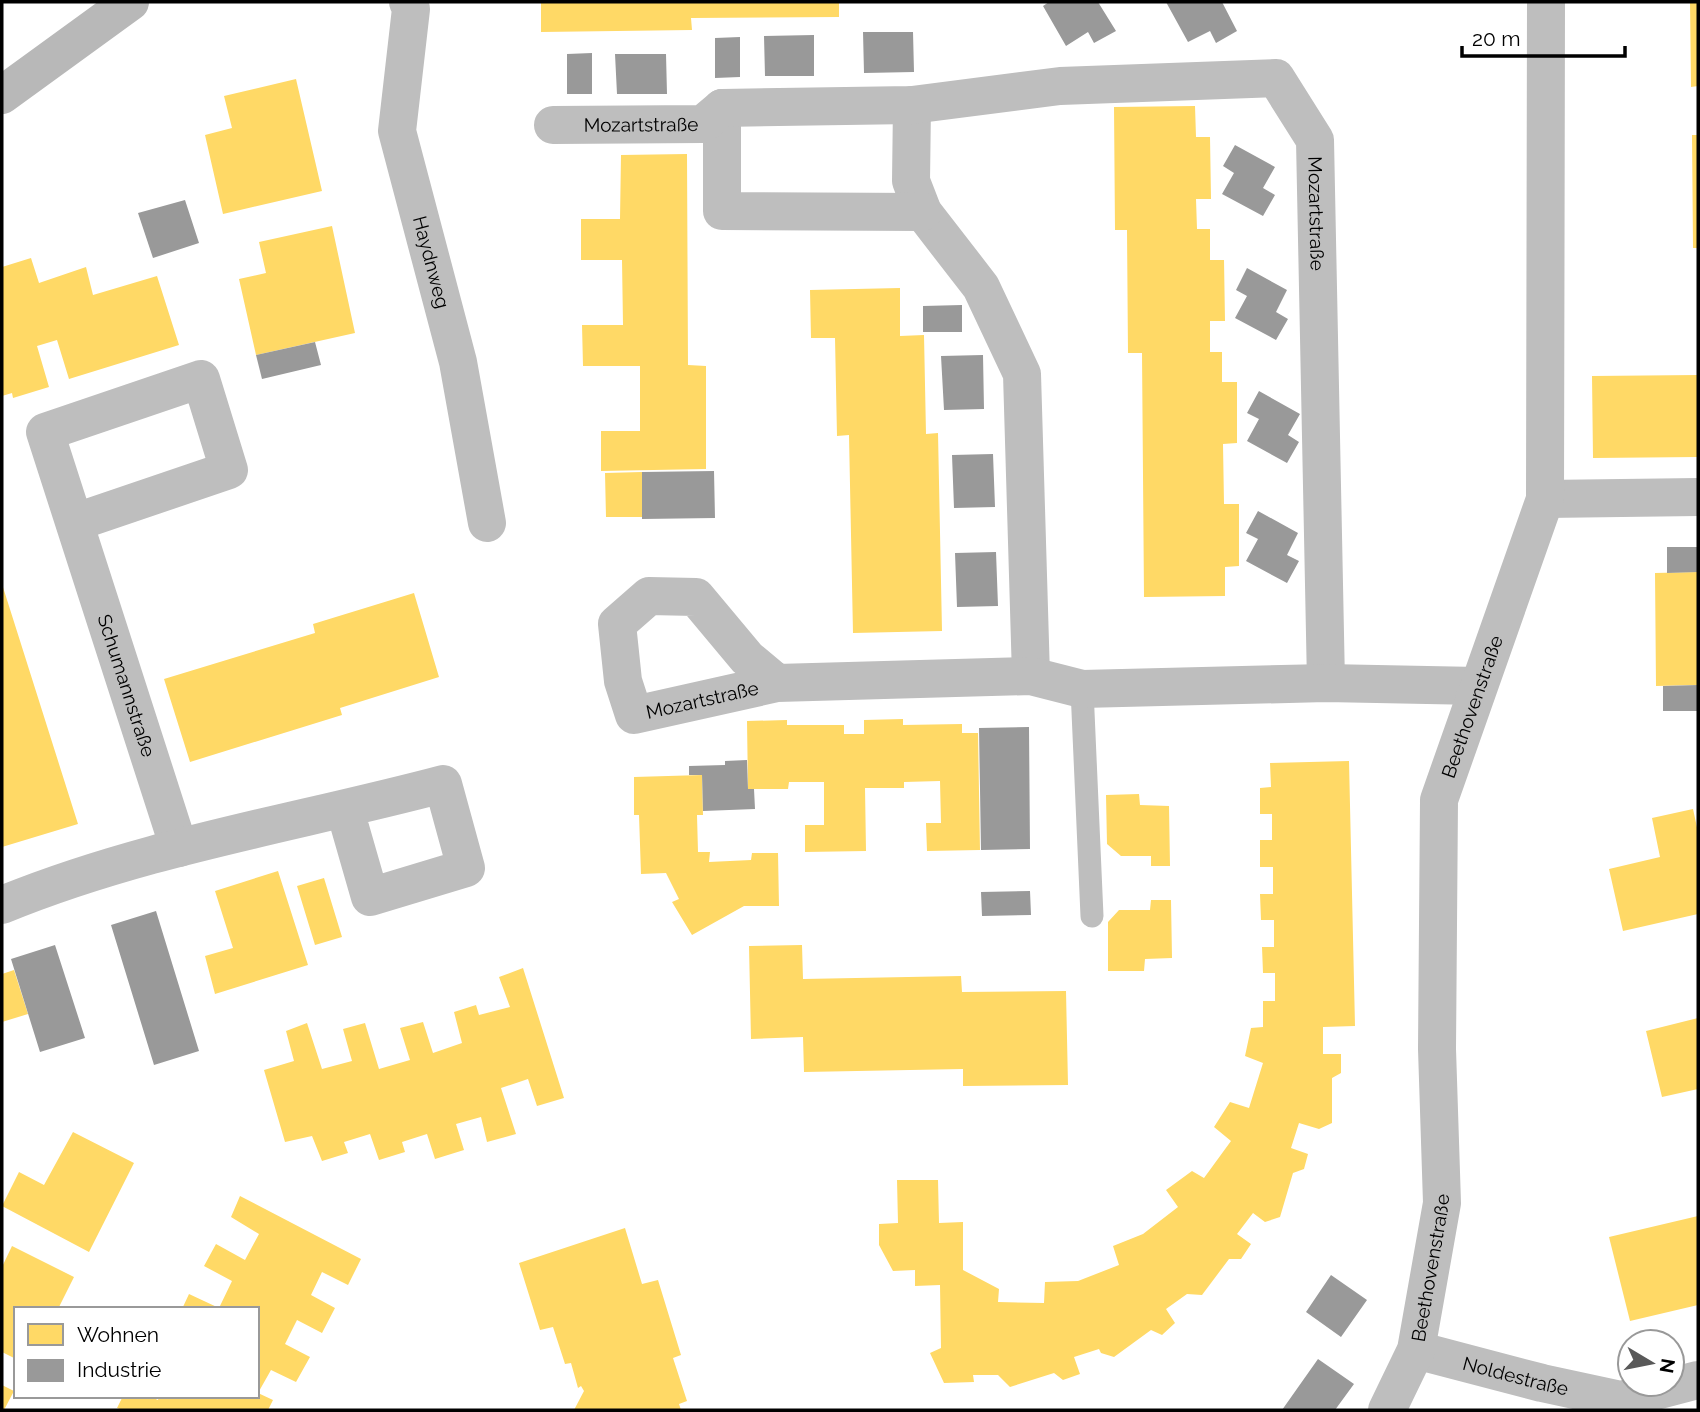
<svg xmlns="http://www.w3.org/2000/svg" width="1700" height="1412" font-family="Raleway,sans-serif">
  <rect width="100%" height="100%" fill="#fff"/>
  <!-- homes -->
  <path fill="#ffd966" d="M 541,2 L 839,2 L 839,17 L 691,18 L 692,30 L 541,32 Z
    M 1690,2 L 1698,2 L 1698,86 L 1691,87 Z
    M 296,79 L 322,191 L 223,214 L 205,135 L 232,128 L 224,96 Z
    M 1195,106 L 1196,137 L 1210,137 L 1211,199 L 1196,199 L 1197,229 L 1210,229 L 1210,260 L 1224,260 L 1225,321 L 1210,321 L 1210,352 L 1222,352 L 1222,382 L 1237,382 L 1237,443 L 1223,444 L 1224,504 L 1239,504 L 1239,566 L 1225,567 L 1225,596 L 1144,597 L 1142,353 L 1128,353 L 1127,230 L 1115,230 L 1114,107 Z
    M 1692,135 L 1698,135 L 1698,248 L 1693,248 Z
    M 687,154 L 688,365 L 706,366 L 706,469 L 601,471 L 601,431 L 640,431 L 640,366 L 583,366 L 582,325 L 623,325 L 622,260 L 581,260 L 581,219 L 620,219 L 621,155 Z
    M 332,226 L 355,333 L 256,355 L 239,279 L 266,273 L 259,242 Z
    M 31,258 L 39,283 L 86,267 L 93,295 L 157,276 L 179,345 L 69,379 L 57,340 L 37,346 L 49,387 L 13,398 L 12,393 L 2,396 L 2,267 Z
    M 900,288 L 900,336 L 924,335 L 926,434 L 938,433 L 942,631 L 853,633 L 849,435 L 837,436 L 835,338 L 811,338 L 810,290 Z
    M 1698,375 L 1698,457 L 1593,458 L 1592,376 Z
    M 642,472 L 643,517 L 606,517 L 605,473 Z
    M 1698,572 L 1698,685 L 1656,686 L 1655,573 Z
    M 2,584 L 78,824 L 2,847 Z
    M 414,593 L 439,677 L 340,708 L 342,715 L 190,762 L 164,679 L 315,633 L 313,624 Z
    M 903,719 L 903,725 L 962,724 L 962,733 L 978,733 L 980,850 L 927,851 L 926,823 L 941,823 L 940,781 L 904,782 L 904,788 L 865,788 L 866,851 L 805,852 L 805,825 L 824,825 L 824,782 L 789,782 L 788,789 L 748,789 L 747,721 L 787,720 L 787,725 L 844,725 L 844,734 L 864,734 L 864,720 Z
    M 1349,761 L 1355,1026 L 1323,1027 L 1323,1054 L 1341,1054 L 1341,1073 L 1332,1078 L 1332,1123 L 1319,1129 L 1299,1123 L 1291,1148 L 1308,1154 L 1304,1169 L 1293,1173 L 1280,1217 L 1265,1222 L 1253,1213 L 1237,1234 L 1251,1244 L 1241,1259 L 1229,1259 L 1202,1295 L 1187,1294 L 1166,1309 L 1175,1323 L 1162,1335 L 1151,1330 L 1114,1357 L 1101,1353 L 1099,1349 L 1074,1357 L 1080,1374 L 1063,1380 L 1054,1373 L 1010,1387 L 998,1375 L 973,1375 L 974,1382 L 944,1383 L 930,1353 L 941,1348 L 940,1285 L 915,1286 L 915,1270 L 893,1271 L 879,1245 L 879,1224 L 898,1223 L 897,1180 L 938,1180 L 939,1223 L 963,1222 L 963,1270 L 999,1289 L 998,1302 L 1044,1303 L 1045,1282 L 1078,1281 L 1119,1265 L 1113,1246 L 1143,1234 L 1178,1207 L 1166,1190 L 1192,1171 L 1204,1178 L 1231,1141 L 1214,1127 L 1230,1102 L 1249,1108 L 1263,1063 L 1245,1056 L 1251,1028 L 1263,1027 L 1263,1001 L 1275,1001 L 1275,973 L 1263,973 L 1262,947 L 1274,947 L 1274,920 L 1261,920 L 1260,894 L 1273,894 L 1273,867 L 1260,867 L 1260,840 L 1272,840 L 1272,814 L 1260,814 L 1260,788 L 1271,787 L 1270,763 Z
    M 702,775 L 703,815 L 697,815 L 698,852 L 710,852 L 709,862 L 751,860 L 752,853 L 778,853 L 779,906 L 744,906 L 692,935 L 672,902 L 679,899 L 666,873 L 641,874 L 639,815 L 634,815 L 634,777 Z
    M 1139,794 L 1140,805 L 1169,806 L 1170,866 L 1151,866 L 1151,856 L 1121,856 L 1107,844 L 1106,795 Z
    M 1693,809 L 1698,832 L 1698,914 L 1623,931 L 1609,869 L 1660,857 L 1652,818 Z
    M 278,871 L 308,965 L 215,994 L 205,956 L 233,948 L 215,891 Z
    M 324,878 L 342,937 L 315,945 L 297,886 Z
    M 1151,900 L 1171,900 L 1172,958 L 1145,959 L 1144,971 L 1108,971 L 1108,922 L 1119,910 L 1150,910 Z
    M 802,945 L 803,979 L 961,976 L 962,992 L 1066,991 L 1068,1085 L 963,1086 L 963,1069 L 804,1072 L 803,1037 L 751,1039 L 749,946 Z
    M 523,968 L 564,1098 L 537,1106 L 528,1079 L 501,1088 L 516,1134 L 487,1142 L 481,1117 L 456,1124 L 464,1150 L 435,1159 L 427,1134 L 402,1142 L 405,1152 L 379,1160 L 370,1134 L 344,1142 L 348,1153 L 322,1161 L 312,1136 L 285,1142 L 264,1070 L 294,1061 L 286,1031 L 307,1023 L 322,1069 L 352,1061 L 343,1029 L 365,1023 L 379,1069 L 410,1060 L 400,1028 L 423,1022 L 433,1053 L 462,1043 L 454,1012 L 476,1005 L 479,1015 L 510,1007 L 499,977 Z
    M 14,970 L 28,1014 L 2,1022 L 2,974 Z
    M 1698,1018 L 1698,1089 L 1662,1097 L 1646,1031 Z
    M 73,1132 L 134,1163 L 89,1252 L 2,1206 L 19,1172 L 44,1185 Z
    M 240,1196 L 361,1259 L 348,1285 L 322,1272 L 311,1295 L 335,1308 L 322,1333 L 297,1320 L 285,1344 L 310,1357 L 296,1382 L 271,1370 L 258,1393 L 273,1400 L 268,1410 L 122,1410 L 117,1408 L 123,1396 L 149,1396 L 158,1400 L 159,1396 L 257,1396 L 257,1309 L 182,1309 L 189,1294 L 219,1308 L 232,1281 L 204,1266 L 216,1244 L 245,1260 L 259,1234 L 231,1217 Z
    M 1698,1216 L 1698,1305 L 1630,1321 L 1609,1237 Z
    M 625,1228 L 642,1284 L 658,1280 L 681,1355 L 673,1358 L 687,1401 L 679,1404 L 681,1410 L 574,1410 L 584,1391 L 581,1386 L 578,1388 L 571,1363 L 565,1364 L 553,1327 L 540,1330 L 519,1263 Z
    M 12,1246 L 74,1277 L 58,1309 L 16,1309 L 16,1359 L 2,1352 L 2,1267 Z
    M 2,1385 L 14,1391 L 4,1410 L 2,1410 Z"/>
  <!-- industry -->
  <path fill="#999" d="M 1049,2 L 1098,2 L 1116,31 L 1094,43 L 1088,32 L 1066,46 L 1043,6 Z
    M 1166,2 L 1222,2 L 1237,31 L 1216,43 L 1210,31 L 1188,42 Z
    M 863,32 L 913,32 L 914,72 L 864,73 Z
    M 814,35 L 814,76 L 765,76 L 764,36 Z
    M 740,37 L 740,77 L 715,78 L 715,38 Z
    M 592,53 L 592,94 L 567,94 L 567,54 Z
    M 615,54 L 666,54 L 667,94 L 617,94 Z
    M 1235,145 L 1275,167 L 1263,188 L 1275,195 L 1263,216 L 1222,194 L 1234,173 L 1223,166 Z
    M 185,200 L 199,243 L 153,258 L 138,213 Z
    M 1247,268 L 1287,290 L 1276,312 L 1288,319 L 1276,340 L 1235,318 L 1247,296 L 1236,290 Z
    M 962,305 L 962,332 L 923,332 L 923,306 Z
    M 315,342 L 321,365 L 262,379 L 256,355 Z
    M 983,355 L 984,409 L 944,410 L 941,356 Z
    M 1259,391 L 1300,414 L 1288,435 L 1299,442 L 1287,463 L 1247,441 L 1259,419 L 1247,413 Z
    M 993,454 L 995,507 L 954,508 L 952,455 Z
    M 714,471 L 715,518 L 642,519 L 642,472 Z
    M 1258,511 L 1298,533 L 1287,555 L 1299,561 L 1287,583 L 1246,561 L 1258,539 L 1246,533 Z
    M 1667,547 L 1698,547 L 1698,572 L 1667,573 Z
    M 996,552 L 998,606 L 957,607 L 955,553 Z
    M 1698,685 L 1698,711 L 1663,711 L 1663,686 Z
    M 1029,727 L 1030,849 L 981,850 L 979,728 Z
    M 747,760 L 748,789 L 754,789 L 755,809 L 703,811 L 702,775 L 689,775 L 689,766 L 725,765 L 725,761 Z
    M 1030,891 L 1031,915 L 982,916 L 981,892 Z
    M 156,911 L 199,1051 L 154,1065 L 111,925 Z
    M 55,945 L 85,1038 L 40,1052 L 11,959 Z
    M 1331,1275 L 1367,1300 L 1341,1337 L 1306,1312 Z
    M 1318,1359 L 1354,1384 L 1335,1410 L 1282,1410 Z"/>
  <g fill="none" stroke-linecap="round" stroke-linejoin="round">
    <!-- lane -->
    <path stroke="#bebebe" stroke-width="23" d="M 1082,689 L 1092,916"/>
    <!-- street -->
    <g stroke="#bebebe" stroke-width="38">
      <path id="s1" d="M 408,2 L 411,9 L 397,131 L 458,362 L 487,523"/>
      <path d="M 912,105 L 911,181 L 923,212 L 981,287 L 1022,374 L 1031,676"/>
      <path d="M 722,108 L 722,211 L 923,212"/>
      <path id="s2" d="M 553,125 L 703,124 L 722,108 L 912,105 L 1060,86 L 1276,78 L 1315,140 L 1326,683"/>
      <path d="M 1545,499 L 1698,497"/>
      <path id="s3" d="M 76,522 L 229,470 L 201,379 L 45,432 L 179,848"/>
      <path id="s4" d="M 777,683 L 747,658 L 696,597 L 649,596 L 617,624 L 623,681 L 634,715 L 777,683 L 1031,676 L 1082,689 L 1326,683 L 1478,686"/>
      <path d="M 2,905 C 143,847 296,823 443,784 L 466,868 L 370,897 L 345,810"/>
      <path id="s5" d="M 1416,1350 L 1542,1383 L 1621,1400 L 1698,1380"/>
      <path id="s6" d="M 1387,1410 L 1416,1350 L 1442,1203 L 1437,1049 L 1439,800 L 1545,499 L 1546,2"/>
    </g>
    <!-- secondary -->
    <path stroke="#b8b8b8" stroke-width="38" d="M 2,95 L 130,2"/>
  </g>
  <g text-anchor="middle" stroke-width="7" stroke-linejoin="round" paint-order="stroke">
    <!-- street labels -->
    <g font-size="19" fill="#000" stroke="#fff">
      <text dy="7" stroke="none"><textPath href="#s2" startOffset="88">Mozartstraße</textPath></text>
      <text dy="7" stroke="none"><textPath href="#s2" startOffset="877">Mozartstraße</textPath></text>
      <text dy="7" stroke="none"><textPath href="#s1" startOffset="266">Haydnweg</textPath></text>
      <text dy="7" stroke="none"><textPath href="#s3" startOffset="688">Schumannstraße</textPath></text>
      <text dy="7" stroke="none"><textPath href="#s4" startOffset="371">Mozartstraße</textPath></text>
      <text dy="7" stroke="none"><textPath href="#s6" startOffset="718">Beethovenstraße</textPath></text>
      <text dy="7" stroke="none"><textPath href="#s6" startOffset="150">Beethovenstraße</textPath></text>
      <text dy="7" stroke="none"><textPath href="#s5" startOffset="103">Noldestraße</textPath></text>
    </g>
  </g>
  <!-- border -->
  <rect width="1700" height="1412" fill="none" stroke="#000000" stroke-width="7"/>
  <!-- legend -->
  <rect x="14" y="1307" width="245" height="91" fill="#ffffff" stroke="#999999" stroke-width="2"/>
  <rect x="28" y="1324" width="35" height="21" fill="#ffd966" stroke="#999999" stroke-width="2"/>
  <text x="77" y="1342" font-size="21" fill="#000000">Wohnen</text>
  <rect x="28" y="1360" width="35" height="21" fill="#999999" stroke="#999999" stroke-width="2"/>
  <text x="77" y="1377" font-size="21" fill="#000000">Industrie</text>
  <!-- north arrow -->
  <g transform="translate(1651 1363) rotate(100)"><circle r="33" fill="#ffffff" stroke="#999999" stroke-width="2"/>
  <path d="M0-5L12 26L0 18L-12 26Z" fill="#595959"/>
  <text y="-10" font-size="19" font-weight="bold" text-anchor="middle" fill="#000000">N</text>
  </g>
  <!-- scale -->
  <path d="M1462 46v10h163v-10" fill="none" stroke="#000000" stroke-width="3.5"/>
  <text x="1472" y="46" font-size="21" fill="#000000" stroke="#ffffff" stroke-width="5" paint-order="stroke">20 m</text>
</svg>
